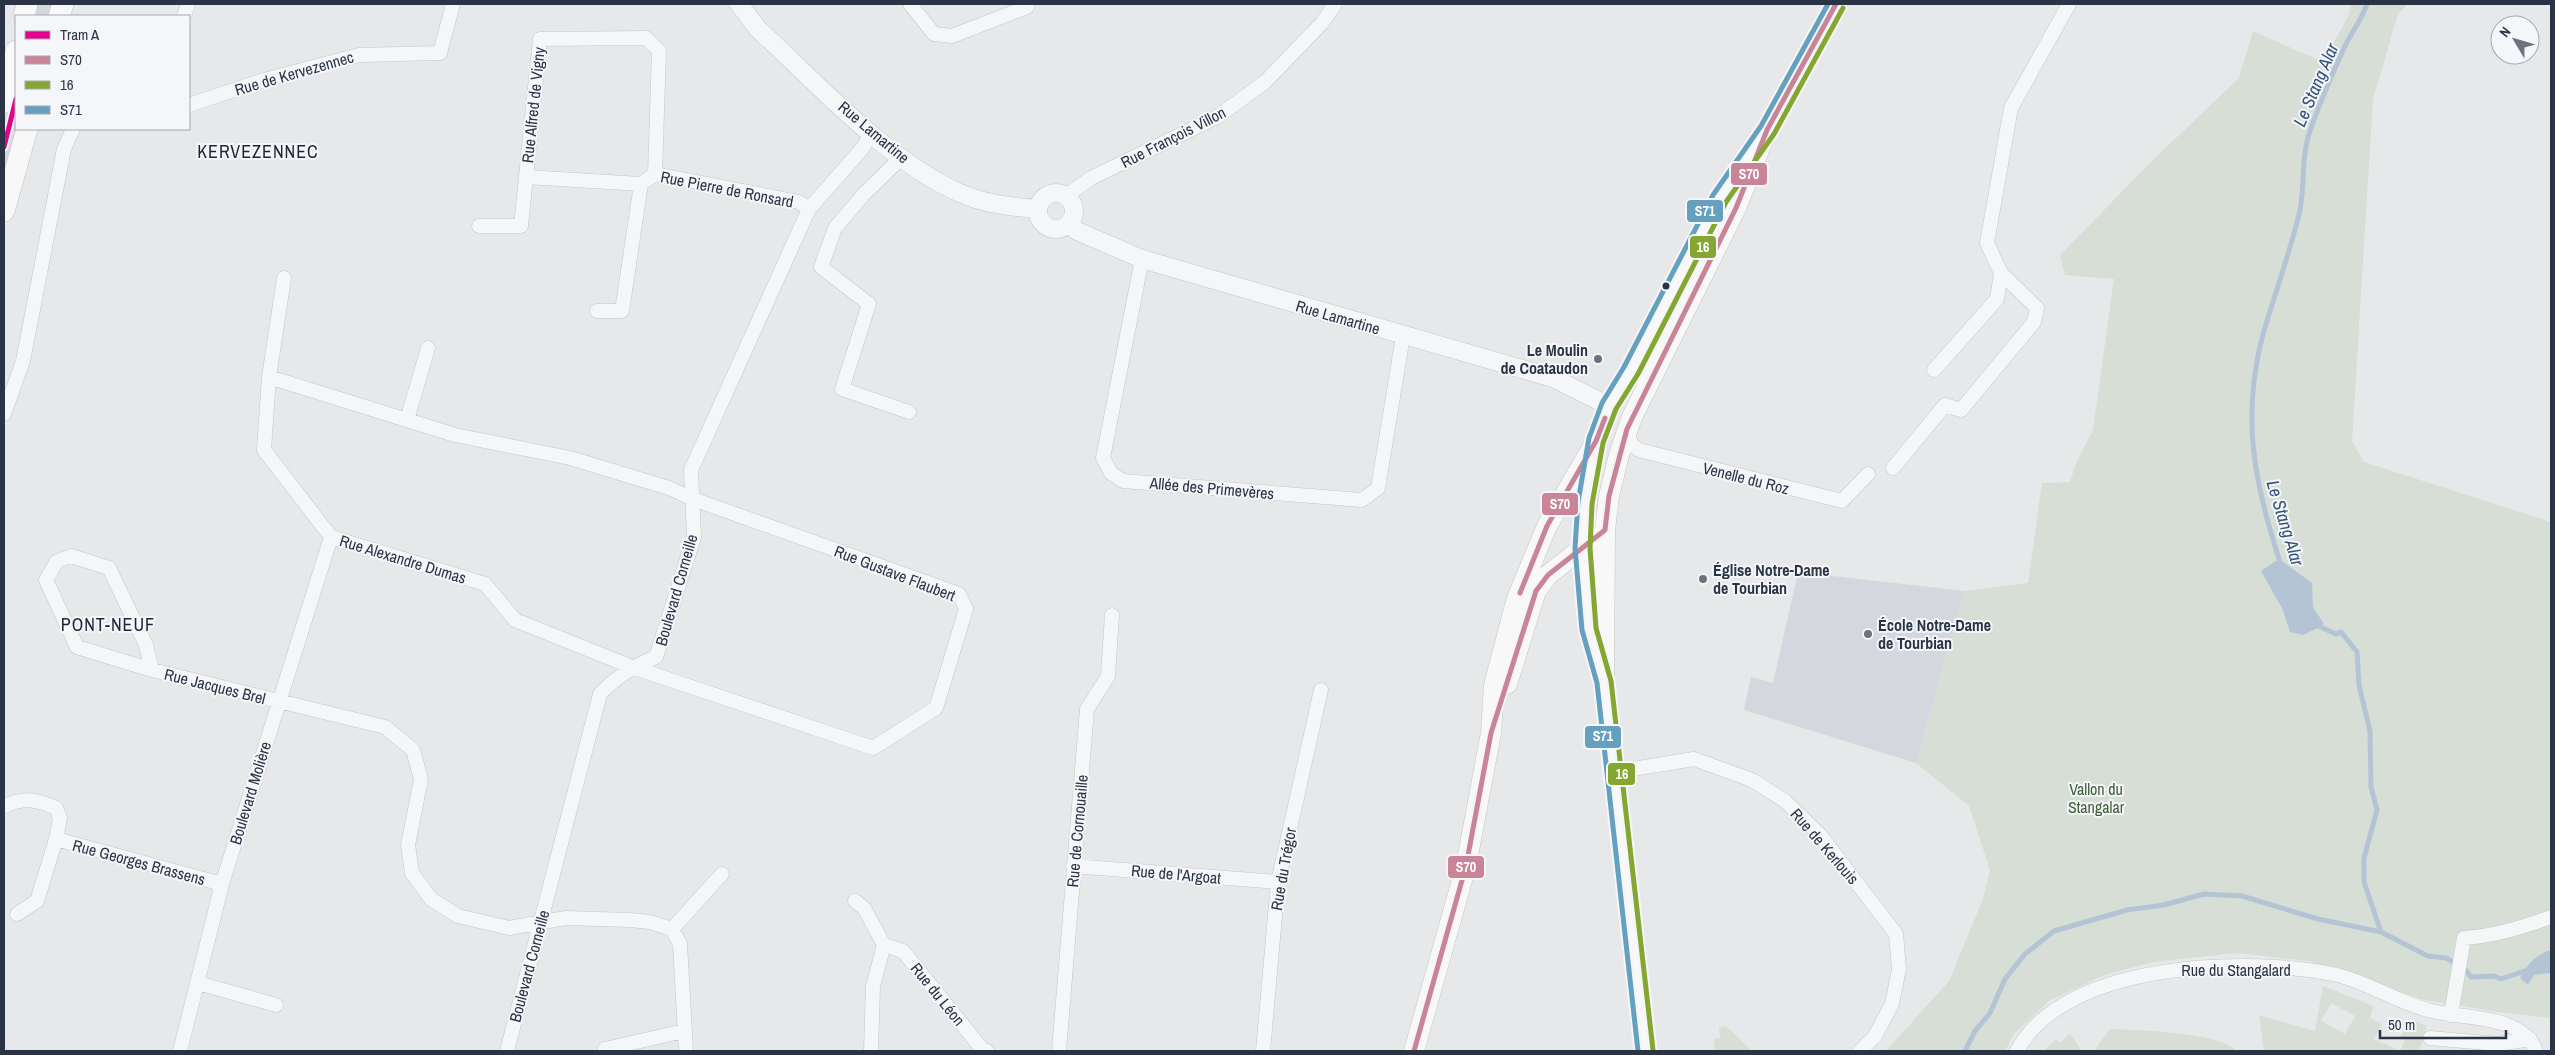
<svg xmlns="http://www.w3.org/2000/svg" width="2555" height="1055" font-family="'Archivo Narrow',sans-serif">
  <rect width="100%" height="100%" fill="#e6e8ea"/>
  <!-- built -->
  <path fill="#d4d7dd" d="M 35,4 L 53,4 L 49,16 L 32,16 Z
    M 16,76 L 16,129 L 4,190 L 4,124 Z
    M 1798,572 L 1964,591 L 1916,763 L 1744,710 L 1751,677 L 1773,683 Z"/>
  <!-- green -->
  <path fill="#d6ded6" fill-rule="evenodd" d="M 2351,4 L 2408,4 L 2398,14 L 2373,99 L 2352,441 L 2364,462 L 2551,522 L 2551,1018 L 2498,1012 L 2420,999 L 2309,961 L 2237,953 L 2153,962 L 2104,975 L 2049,1001 L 2014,1034 L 2005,1051 L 1886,1051 L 1949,981 L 1983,899 L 1990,870 L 1969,806 L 1916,763 L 1964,591 L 2028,583 L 2042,483 L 2070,482 L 2076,463 L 2093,430 L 2114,279 L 2065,275 L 2060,255 L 2154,159 L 2239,78 L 2253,31 L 2316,59 L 2328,53 L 2349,15 Z
    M 2323,986 L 2373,1006 L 2370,1018 L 2382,1024 L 2374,1039 L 2400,1051 L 2264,1051 L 2259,1015 L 2315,1031 ZM 2331,1003 L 2355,1016 L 2345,1034 L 2321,1021 Z
    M 2414,1021 L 2427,1026 L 2419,1051 L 2400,1051 L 2405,1041 L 2400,1038 L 2404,1030 Z
    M 1726,1026 L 1752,1051 L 1715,1051 L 1714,1039 L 1720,1038 L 1719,1028 Z
    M 2110,1029 C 2135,1030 2222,1032 2236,1051 L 2094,1051 Z
    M 2070,1033 L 2082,1051 L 2044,1051 L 2056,1039 L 2060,1043 Z"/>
  <!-- water -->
  <path fill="#b4c4d5" d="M 2279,559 L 2312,583 L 2313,607 L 2324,624 L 2322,626 L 2303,635 L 2290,632 L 2283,610 L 2261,571 Z
    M 2551,950 L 2551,973 L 2534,975 L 2528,985 L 2520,978 C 2528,964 2536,954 2551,950 Z"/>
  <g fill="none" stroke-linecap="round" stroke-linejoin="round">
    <!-- stream -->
    <path stroke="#b4c4d5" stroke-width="5" d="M 2281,565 C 2255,486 2241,420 2262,338 C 2274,295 2290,254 2300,210 C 2305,185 2301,156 2310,131 C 2320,102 2333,72 2346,44 C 2353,30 2362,19 2367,4
      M 2314,624 L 2336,634 L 2341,632 L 2357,652 L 2359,685 L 2370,731 L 2371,787 L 2377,810 L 2364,858 L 2364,882 L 2381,932
      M 1965,1051 L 1975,1031 L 1990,1013 L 2005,979 L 2025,954 L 2054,931 L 2127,910 L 2164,905 L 2204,894 L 2242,896 L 2318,919 L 2381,932 L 2428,956 L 2446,958 L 2463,967 L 2471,977 L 2494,976 L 2501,979 L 2531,969"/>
    <defs>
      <path id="minor" d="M 910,4 L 934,34 L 952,36 L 1027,7
        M 184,16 L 188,4
        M 189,105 L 264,80 L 359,55 L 440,53 L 453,4
        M 901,158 L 864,194 L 835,228 L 821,267 L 869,304 L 842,389 L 909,412
        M 526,177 L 641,184 L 655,174 L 799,202 L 809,209
        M 1066,196 L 1091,178 L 1217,117 L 1265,82 L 1322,23 L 1335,4
        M 479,226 L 521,226 L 540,39 L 646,38 L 659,51 L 655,174
        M 1142,259 L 1103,458 L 1111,473 L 1123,481 L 1362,500 L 1378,488 L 1403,336
        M 597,311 L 622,311 L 641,184
        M 1934,370 L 1997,299 L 2001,273
        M 269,377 L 455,435 L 570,458 L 669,488 L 693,499 L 959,594 L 966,609 L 936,708 L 873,748 L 632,667 L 515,620 L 485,584 L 331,537 L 264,450 Z
        M 269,377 L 284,278
        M 4,414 L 23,361 L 64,149 L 73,129
        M 407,420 L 428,348
        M 1627,429 L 1631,444 L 1639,450 L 1842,501 L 1868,474
        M 1893,468 L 1945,405 L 1961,410 L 2034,322 L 2037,308 L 2001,273 L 1987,243 L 2011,108 L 2069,4
        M 152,670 L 146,645 L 109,568 L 71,556 L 57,561 L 46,580 L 77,647 L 152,670 L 385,727 L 413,750 L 421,779 L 408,845 L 412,873 L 431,899 L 458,916 L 509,928 L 566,918 L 630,920 L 650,922 L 672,929 L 680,944 L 686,1051
        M 1614,772 L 1694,759 L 1752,780 L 1785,801 L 1820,835 L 1896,934 L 1899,969 L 1892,1004 L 1875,1036 L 1860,1051
        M 4,806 C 24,797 36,799 56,808 L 60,818 L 56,839 L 222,884
        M 1073,866 L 1278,882
        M 855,901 L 864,908 L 884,945
        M 17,914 L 37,901 L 56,839
        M 672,929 L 722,874
        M 884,945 L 903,951 L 982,1049 L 987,1051
        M 198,983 L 276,1005
        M 2451,1015 L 2464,938 C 2495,936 2523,927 2551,917
        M 2430,1038 L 2498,1044 L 2530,1039
        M 605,1049 L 684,1031
        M 180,1051 L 222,884 L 331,537
        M 507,1051 L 600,694 C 617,676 634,666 656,657 L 694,537 L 691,470 L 809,209 L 861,150 L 872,134
        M 871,1051 L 873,986 L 884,945
        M 1059,1051 L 1087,709 L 1108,676 L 1112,615
        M 1263,1051 L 1278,882 L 1321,690
        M 2017,1051 C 2064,961 2250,956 2337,975 C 2370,983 2400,1004 2432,1011 C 2464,1019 2522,1014 2536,1051"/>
      <path id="tertiary" d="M 739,4 L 758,29 C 816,82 888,162 960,193 C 984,204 1012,207 1038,209
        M1038 211a18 18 0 1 1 36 0a18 18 0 1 1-36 0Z
        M 1069,224 L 1077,231 L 1142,259 L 1553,378 L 1609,406"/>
      <path id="secondary" d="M 1594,455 C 1580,528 1578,589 1598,661
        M 1507,684 L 1536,591 L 1548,575 L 1590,542
        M 1414,1051 L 1466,866 L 1491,733 L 1494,685 L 1517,598 L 1547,526 L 1596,441 L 1609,406 L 1631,371 L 1720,198 L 1747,158
        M 1646,1051 L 1604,682 L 1605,530 L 1609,496 L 1619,455 L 1632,417 L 1736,208 L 1767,130 L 1836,4"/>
      <path id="primary" d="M 24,16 L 27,4
        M 59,16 L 63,4
        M 4,102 L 16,51
        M 4,211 L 27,129"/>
    </defs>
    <!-- minor casing -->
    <use href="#minor" stroke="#c4c6c8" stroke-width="15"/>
    <!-- tertiary casing -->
    <use href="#tertiary" stroke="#c4c6c8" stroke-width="19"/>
    <!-- secondary casing -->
    <use href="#secondary" stroke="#c4c6c8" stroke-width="21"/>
    <!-- primary casing -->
    <use href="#primary" stroke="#c2c5c8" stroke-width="22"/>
    <!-- minor -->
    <use href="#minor" stroke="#f5f6f7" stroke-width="14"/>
    <!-- tertiary -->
    <use href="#tertiary" stroke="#f5f6f7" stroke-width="18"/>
    <!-- secondary -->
    <use href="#secondary" stroke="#f8f8f8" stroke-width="20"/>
    <!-- primary -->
    <use href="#primary" stroke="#f8f8f8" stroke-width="21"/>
    <defs>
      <path id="bus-1" d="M 1520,593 L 1547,526 L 1596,441 L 1605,418
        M 1414,1051 L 1466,866 L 1491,733 L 1536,591 L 1548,575 L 1605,530 L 1609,496 L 1627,429 L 1736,208 L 1767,130 L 1836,4"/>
      <path id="bus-2" d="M 1653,1050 L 1611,681 L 1596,628 L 1590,548 L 1592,504 L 1603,443 L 1616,409 L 1638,374 L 1726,202 L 1774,134 L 1843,8"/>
      <path id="bus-3" d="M 1638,1051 L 1597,683 L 1582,630 L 1575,548 L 1578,502 L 1589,438 L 1602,403 L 1624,367 L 1713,195 L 1761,126 L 1828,4"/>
    </defs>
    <!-- bus-1 casing -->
    <use href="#bus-1" stroke="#f4f6f9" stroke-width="9"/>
    <!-- bus-2 casing -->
    <use href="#bus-2" stroke="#f4f6f9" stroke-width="9"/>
    <!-- bus-3 casing -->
    <use href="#bus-3" stroke="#f4f6f9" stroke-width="9"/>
    <!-- bus-1 -->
    <use href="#bus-1" stroke="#ca8497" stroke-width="5"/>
    <!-- bus-2 -->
    <use href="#bus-2" stroke="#85a731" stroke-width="5"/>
    <!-- bus-3 -->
    <use href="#bus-3" stroke="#65a0bf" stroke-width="5"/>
    <defs>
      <path id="tram-1" d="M 4,147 L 16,99"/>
    </defs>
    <!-- tram-1 casing -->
    <use href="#tram-1" stroke="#f4f6f9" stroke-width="9"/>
    <!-- tram-1 -->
    <use href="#tram-1" stroke="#e3028c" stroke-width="5"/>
  </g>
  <!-- markers -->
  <circle fill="#2b3445" stroke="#f4f6f9" stroke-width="2" cx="1666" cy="286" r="4.5"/>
  <g fill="#6c737f" stroke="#f4f6f9" stroke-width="2">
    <circle cx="1598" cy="359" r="5"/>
    <circle cx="1703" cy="579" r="5"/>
    <circle cx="1868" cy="634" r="5"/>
  </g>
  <g text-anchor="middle" stroke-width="4" stroke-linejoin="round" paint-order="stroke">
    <!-- street labels -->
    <g font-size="16" fill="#2b3445" stroke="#f4f6f9">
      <text transform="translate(294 73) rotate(-16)" y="6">Rue de Kervezennec</text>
      <text transform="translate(533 105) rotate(-84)" y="6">Rue Alfred de Vigny</text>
      <text transform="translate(874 132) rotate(40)" y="6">Rue Lamartine</text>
      <text transform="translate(1173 137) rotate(-27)" y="6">Rue François Villon</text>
      <text transform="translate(727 189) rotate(11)" y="6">Rue Pierre de Ronsard</text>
      <text transform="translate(1338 317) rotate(16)" y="6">Rue Lamartine</text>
      <text transform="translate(1746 478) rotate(14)" y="6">Venelle du Roz</text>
      <text transform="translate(1212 488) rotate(5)" y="6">Allée des Primevères</text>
      <text transform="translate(403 559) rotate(17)" y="6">Rue Alexandre Dumas</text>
      <text transform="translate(895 573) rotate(21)" y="6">Rue Gustave Flaubert</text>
      <text transform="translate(676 590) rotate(-74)" y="6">Boulevard Corneille</text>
      <text transform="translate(215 686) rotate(14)" y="6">Rue Jacques Brel</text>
      <text transform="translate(250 793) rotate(-73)" y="6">Boulevard Molière</text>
      <text transform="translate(1077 831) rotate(-85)" y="6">Rue de Cornouaille</text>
      <text transform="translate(1825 846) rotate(49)" y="6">Rue de Kerlouis</text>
      <text transform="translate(139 862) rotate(15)" y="6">Rue Georges Brassens</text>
      <text transform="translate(1283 869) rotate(-80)" y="6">Rue du Trégor</text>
      <text transform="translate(1176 874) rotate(5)" y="6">Rue de l'Argoat</text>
      <text transform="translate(529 966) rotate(-75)" y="6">Boulevard Corneille</text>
      <text x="2236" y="976">Rue du Stangalard</text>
      <text transform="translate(938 994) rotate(51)" y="6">Rue du Léon</text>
    </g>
    <!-- poi labels -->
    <g font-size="16" font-weight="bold" fill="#2b3445" stroke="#f4f6f9" text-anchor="start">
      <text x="1588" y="356" text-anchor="end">Le Moulin<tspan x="1588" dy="18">de Coataudon</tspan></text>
      <text x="1713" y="576">Église Notre-Dame<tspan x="1713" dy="18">de Tourbian</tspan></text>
      <text x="1878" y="631">École Notre-Dame<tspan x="1878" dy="18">de Tourbian</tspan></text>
    </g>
    <!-- park labels -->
    <g font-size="16" fill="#3f6138" stroke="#f4f6f9">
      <text x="2096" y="795">Vallon du<tspan x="2096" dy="18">Stangalar</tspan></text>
    </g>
    <!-- water labels -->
    <g font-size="18" font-style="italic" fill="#34527a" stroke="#f4f6f9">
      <text transform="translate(2316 85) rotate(-67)" y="6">Le Stang Alar</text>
      <text transform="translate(2285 523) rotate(73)" y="6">Le Stang Alar</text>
    </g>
    <!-- neighbourhood labels -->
    <g font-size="18" letter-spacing="1" fill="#1d2536" stroke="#f4f6f9">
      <text x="258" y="158">KERVEZENNEC</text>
      <text x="108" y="631">PONT-NEUF</text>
    </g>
  </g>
  <g stroke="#f4f6f9" stroke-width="2">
    <rect x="1730" y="162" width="38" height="24" rx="5" fill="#ca8497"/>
    <rect x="1686" y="199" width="38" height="24" rx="5" fill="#65a0bf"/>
    <rect x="1689" y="235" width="28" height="24" rx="5" fill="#85a731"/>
    <rect x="1541" y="492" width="38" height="24" rx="5" fill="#ca8497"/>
    <rect x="1584" y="725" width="38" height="24" rx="5" fill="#65a0bf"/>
    <rect x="1607" y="762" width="29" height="24" rx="5" fill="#85a731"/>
    <rect x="1447" y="855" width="38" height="24" rx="5" fill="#ca8497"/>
  </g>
  <g font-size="14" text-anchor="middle" font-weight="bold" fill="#fff">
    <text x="1749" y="179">S70</text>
    <text x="1705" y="216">S71</text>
    <text x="1703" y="252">16</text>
    <text x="1560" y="509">S70</text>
    <text x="1603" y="741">S71</text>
    <text x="1622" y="779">16</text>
    <text x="1466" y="872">S70</text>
  </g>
  <!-- border -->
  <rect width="2555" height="1055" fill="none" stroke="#2b3445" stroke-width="10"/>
  <!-- legend -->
  <rect x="15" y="15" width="175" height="115" fill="#f4f6f9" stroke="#a4a8b1"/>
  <rect x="25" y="31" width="25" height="8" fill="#e3028c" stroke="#a4a8b1"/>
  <text x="60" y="40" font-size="15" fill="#2b3445">Tram A</text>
  <rect x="25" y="56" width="25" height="8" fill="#ca8497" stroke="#a4a8b1"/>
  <text x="60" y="65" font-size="15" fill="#2b3445">S70</text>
  <rect x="25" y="81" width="25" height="8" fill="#85a731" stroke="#a4a8b1"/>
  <text x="60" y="90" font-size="15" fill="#2b3445">16</text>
  <rect x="25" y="106" width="25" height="8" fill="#65a0bf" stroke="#a4a8b1"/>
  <text x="60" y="115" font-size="15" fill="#2b3445">S71</text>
  <!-- north arrow -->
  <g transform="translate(2515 40) rotate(308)"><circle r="24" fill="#f4f6f9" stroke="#a4a8b1"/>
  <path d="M0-4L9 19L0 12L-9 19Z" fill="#6c737f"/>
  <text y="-8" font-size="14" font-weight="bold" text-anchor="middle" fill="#2b3445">N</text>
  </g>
  <!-- scale -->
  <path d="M2380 1030v8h126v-8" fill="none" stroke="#2b3445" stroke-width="2.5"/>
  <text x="2388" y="1030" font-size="15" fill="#2b3445" stroke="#f4f6f9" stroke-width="4" paint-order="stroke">50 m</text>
</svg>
